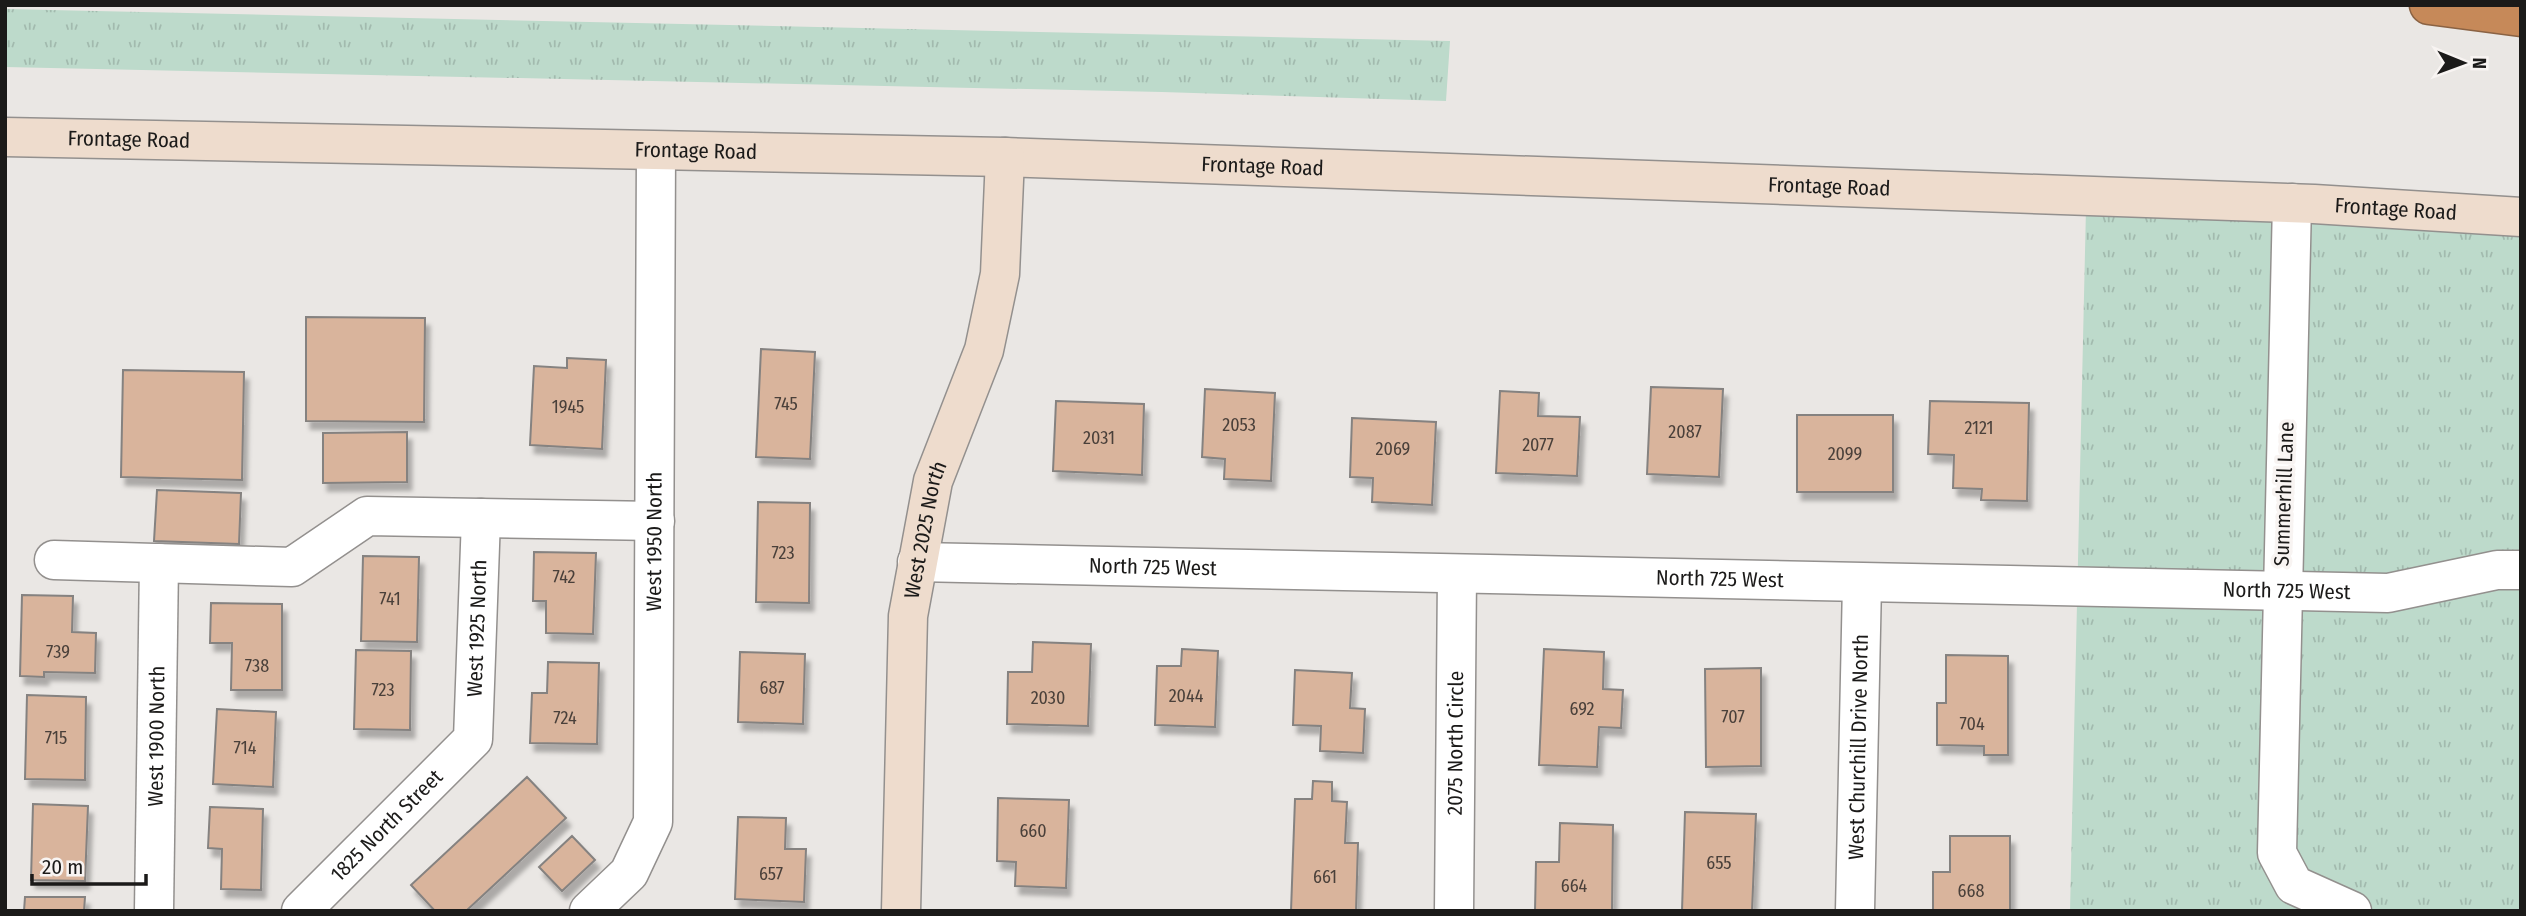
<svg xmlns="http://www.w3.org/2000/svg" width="2526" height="916" font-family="'Fira Sans Condensed',sans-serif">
  <defs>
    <pattern id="grass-tufts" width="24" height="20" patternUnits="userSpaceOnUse" patternTransform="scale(1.75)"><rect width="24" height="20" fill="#bddacb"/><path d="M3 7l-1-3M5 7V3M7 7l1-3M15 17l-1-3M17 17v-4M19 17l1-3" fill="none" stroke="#a2baae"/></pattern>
    <filter id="shadow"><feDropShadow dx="4.5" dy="8" stdDeviation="2" flood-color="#0004"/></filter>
  </defs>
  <rect width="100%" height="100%" fill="#eae7e4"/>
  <!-- grass -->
  <path fill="url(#grass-tufts)" d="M 5,9 L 1450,41 L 1446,101 L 1162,92 L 5,67 Z
    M 2086,208 L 2521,220 L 2521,911 L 2070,911 Z"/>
  <!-- building -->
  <path fill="#d9b49c" stroke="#858280" stroke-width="2" filter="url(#shadow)" d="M 306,317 L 425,318 L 424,422 L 306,421 Z
    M 761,349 L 815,352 L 810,459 L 756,457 Z
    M 567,358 L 606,360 L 602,449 L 530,445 L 534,366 L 567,368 Z
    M 123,370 L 244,372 L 242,480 L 121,477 Z
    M 1651,387 L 1723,389 L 1719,477 L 1647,474 Z
    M 1205,389 L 1275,393 L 1271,481 L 1224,479 L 1225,459 L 1202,457 Z
    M 1500,391 L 1539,393 L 1538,416 L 1580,417 L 1577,476 L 1496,473 Z
    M 1056,401 L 1144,404 L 1142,475 L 1053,471 Z
    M 1930,401 L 2029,403 L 2027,501 L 1981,500 L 1982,489 L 1953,488 L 1954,455 L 1928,454 Z
    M 1797,415 L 1893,415 L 1893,492 L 1797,492 Z
    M 1352,418 L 1436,422 L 1432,505 L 1372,502 L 1373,478 L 1350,477 Z
    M 407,432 L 407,482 L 323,483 L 323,433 Z
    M 157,490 L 241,493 L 239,544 L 154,541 Z
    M 758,502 L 810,503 L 809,603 L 756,602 Z
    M 534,552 L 596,553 L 593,634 L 546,633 L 546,601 L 533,601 Z
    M 363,556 L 419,557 L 417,642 L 361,641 Z
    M 22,595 L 73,596 L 72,632 L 96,633 L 95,673 L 44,672 L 44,677 L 20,676 Z
    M 211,603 L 282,604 L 282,690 L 231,690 L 232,643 L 210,643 Z
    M 1033,642 L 1091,644 L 1088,726 L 1007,724 L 1008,672 L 1032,672 Z
    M 1182,649 L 1218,651 L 1215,727 L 1155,725 L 1157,666 L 1181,666 Z
    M 1544,649 L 1604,652 L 1603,689 L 1623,690 L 1621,728 L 1599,727 L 1597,767 L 1539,765 Z
    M 356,650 L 411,651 L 410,730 L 354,729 Z
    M 740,652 L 805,654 L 803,724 L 738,722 Z
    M 1946,655 L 2008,656 L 2008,755 L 1984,755 L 1984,746 L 1937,745 L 1937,703 L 1946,703 Z
    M 548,662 L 599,663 L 597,744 L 530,743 L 532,693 L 547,693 Z
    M 1761,668 L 1761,766 L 1706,767 L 1705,669 Z
    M 1295,670 L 1352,673 L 1350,708 L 1365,709 L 1363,753 L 1320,751 L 1321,726 L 1293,725 Z
    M 27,695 L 86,697 L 85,780 L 25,779 Z
    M 217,709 L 276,712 L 273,787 L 213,784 Z
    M 527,777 L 566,818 L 466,911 L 435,911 L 411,885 Z
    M 1313,781 L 1332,782 L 1332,801 L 1347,802 L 1345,843 L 1358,843 L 1356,911 L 1291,911 L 1295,799 L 1312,799 Z
    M 998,798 L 1069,800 L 1066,888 L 1015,886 L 1016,862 L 997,861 Z
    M 33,804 L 88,806 L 85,881 L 31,880 Z
    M 210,807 L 263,809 L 261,890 L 221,889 L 222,849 L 208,848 Z
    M 1685,812 L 1756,814 L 1752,911 L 1682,911 Z
    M 738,817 L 786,818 L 785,849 L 806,849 L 804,902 L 735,899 Z
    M 1560,823 L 1613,825 L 1612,911 L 1535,911 L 1536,862 L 1559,862 Z
    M 572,836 L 595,860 L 562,891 L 539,867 Z
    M 1950,836 L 2010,836 L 2010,911 L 1933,911 L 1933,872 L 1950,872 Z
    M 25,897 L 85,897 L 84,911 L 24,911 Z"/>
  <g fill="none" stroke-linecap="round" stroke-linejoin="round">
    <defs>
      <g id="street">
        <path d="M 2292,203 L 2277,853 L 2294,885 L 2352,911"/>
        <path d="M 54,560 L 292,567 L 367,516 L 655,521"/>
        <path id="s1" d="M 917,562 L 2388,593 L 2497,570 L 2521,570"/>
        <path id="s2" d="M 154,911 L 159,563"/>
        <path id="s3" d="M 301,911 L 473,739 L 481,518"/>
        <path id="s4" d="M 589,911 L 629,873 L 653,822 L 656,151"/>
        <path id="s5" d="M 1454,911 L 1457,574"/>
        <path id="s6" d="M 1855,911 L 1862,583"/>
      </g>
      <g id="secondary">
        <path id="s7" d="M 5,137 L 1005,157 L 2314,204 L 2521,217"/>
        <path id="s8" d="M 901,911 L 908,616 L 933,481 L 984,350 L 1000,274 L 1005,157"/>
      </g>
      <path id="highway" d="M 2429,5 L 2521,17"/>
    </defs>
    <!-- street casing -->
    <use href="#street" stroke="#93908e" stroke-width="41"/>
    <!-- secondary casing -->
    <use href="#secondary" stroke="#93908e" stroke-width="41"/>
    <!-- highway casing -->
    <use href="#highway" stroke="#8a6243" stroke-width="41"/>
    <!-- street -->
    <use href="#street" stroke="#fff" stroke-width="38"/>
    <!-- secondary -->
    <use href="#secondary" stroke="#eedccd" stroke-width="38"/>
    <!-- highway -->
    <use href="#highway" stroke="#c68959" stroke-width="38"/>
  </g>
  <g text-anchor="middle" stroke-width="7" stroke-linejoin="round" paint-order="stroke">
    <!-- number labels -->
    <g font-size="18" fill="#4a403a">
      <text x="786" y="410">745</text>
      <text x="568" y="413">1945</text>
      <text x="1239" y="431">2053</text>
      <text x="1979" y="434">2121</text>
      <text x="1685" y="438">2087</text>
      <text x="1099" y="444">2031</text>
      <text x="1538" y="451">2077</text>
      <text x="1393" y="455">2069</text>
      <text x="1845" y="460">2099</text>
      <text x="783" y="559">723</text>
      <text x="564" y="583">742</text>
      <text x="390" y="605">741</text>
      <text x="58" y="658">739</text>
      <text x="257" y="672">738</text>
      <text x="772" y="694">687</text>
      <text x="383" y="696">723</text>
      <text x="1186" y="702">2044</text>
      <text x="1048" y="704">2030</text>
      <text x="1582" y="715">692</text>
      <text x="1733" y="723">707</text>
      <text x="565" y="724">724</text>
      <text x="1972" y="730">704</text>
      <text x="56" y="744">715</text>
      <text x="245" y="754">714</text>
      <text x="1033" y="837">660</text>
      <text x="1719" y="869">655</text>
      <text x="771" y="880">657</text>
      <text x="1325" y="883">661</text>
      <text x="1574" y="892">664</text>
      <text x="1971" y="897">668</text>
    </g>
    <!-- street labels -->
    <g font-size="21" fill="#1b1a19" stroke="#f8f4f2">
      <text dy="7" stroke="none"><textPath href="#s7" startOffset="124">Frontage Road</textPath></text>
      <text dy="7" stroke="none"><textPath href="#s7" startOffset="691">Frontage Road</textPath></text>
      <text dy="7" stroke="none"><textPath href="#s7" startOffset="1258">Frontage Road</textPath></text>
      <text dy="7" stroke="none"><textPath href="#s7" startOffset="1825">Frontage Road</textPath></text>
      <text dy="7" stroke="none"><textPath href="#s7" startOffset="2392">Frontage Road</textPath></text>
      <text transform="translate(2284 494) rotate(-88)" y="7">Summerhill Lane</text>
      <text dy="7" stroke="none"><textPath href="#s8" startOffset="383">West 2025 North</textPath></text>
      <text dy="7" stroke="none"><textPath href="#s4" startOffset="392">West 1950 North</textPath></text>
      <text dy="7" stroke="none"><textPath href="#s1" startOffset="236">North 725 West</textPath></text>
      <text dy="7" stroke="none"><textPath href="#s1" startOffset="803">North 725 West</textPath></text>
      <text dy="7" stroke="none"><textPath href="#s1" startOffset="1370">North 725 West</textPath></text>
      <text dy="7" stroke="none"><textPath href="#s3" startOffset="354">West 1925 North</textPath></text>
      <text dy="7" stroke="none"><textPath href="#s2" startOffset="175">West 1900 North</textPath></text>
      <text dy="7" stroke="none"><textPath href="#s5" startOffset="168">2075 North Circle</textPath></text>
      <text dy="7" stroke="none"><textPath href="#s6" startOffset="164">West Churchill Drive North</textPath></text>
      <text dy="7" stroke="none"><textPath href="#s3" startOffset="121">1825 North Street</textPath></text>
    </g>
  </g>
  <!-- border -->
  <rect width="2526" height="916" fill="none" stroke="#1b1a19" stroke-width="14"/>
  <!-- north arrow -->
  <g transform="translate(2463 63) rotate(91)" stroke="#f8f4f2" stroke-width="5" paint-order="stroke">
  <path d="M0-5L12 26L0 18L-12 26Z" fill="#1b1a19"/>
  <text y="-10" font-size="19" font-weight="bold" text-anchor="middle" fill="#1b1a19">N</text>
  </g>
  <!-- scale -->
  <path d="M32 874v10h114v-10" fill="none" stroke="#1b1a19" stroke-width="3.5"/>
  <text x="42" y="874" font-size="21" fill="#1b1a19" stroke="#f8f4f2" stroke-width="5" paint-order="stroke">20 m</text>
</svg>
